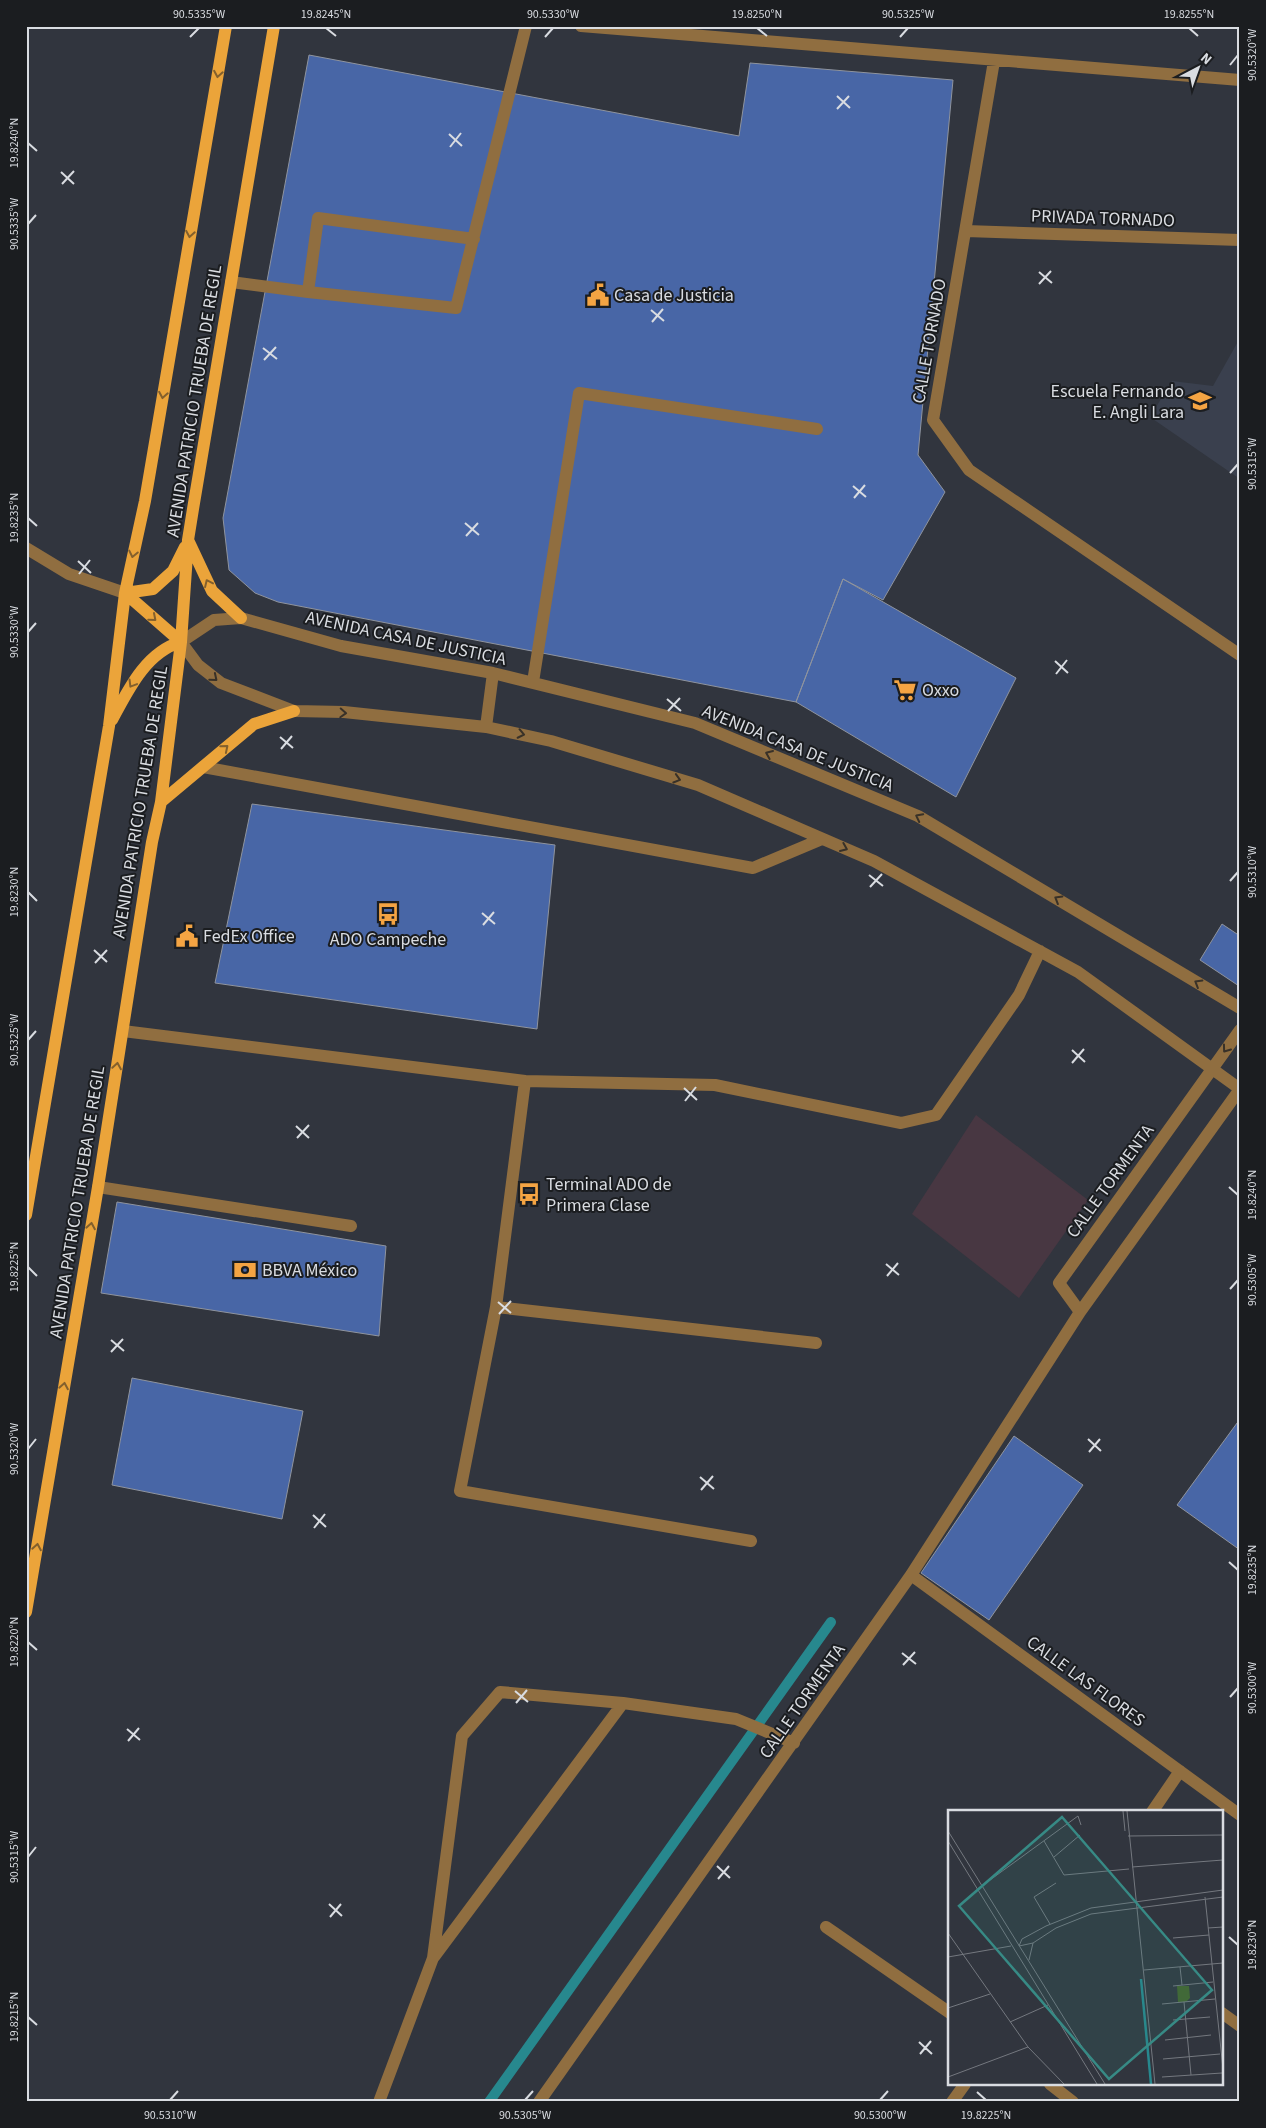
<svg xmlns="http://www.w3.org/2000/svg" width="1266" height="2128" font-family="'Source Sans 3',sans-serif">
  <rect width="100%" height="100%" fill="#31353e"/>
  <!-- commercial -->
  <path fill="#483742" d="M 976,1115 L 1088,1200 L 1019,1298 L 912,1214 Z"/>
  <!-- built -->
  <path fill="#3a404e" d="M 1240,338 L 1240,479 L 1150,417 L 1172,381 L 1213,386 Z"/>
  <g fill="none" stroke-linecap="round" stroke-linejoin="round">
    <!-- stream -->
    <path stroke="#27888e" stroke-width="10" d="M 489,2102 L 831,1622"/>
  </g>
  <!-- building -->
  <path fill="#4866a6" stroke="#8f949e" d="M 309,55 L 739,136 L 750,63 L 953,80 L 918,455 L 945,492 L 883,600 L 843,579 L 796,702 L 278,602 L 255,593 L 229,570 L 223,518 Z
    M 843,579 L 1016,678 L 956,797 L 796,702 Z
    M 252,804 L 555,845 L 537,1029 L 215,983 Z
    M 1222,924 L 1240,936 L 1239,986 L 1200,960 Z
    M 117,1202 L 386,1246 L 379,1336 L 101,1293 Z
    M 132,1378 L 303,1411 L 282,1519 L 112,1485 Z
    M 1240,1419 L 1240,1550 L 1177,1505 Z
    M 1014,1436 L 1083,1485 L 989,1620 L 921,1573 Z"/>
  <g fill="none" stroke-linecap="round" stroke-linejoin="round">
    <!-- minor -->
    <path stroke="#906e40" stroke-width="12" d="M 581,26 L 1240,80
      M 994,61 L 933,420 L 969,470 L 1240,655
      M 966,231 L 1240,240
      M 474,239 L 318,218 L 308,292 L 456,308 L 526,26
      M 231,282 L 308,292
      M 26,548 L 69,574 L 125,593
      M 533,682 L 579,393 L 817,429
      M 486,727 L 493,673
      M 203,767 L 753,868 L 822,839
      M 1240,1008 L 918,816 L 695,723 L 493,673 L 341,646 L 241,618 L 214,620 L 181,642 L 198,665 L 221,683 L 294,711 L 344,712 L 486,727 L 551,741 L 698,785 L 874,861 L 1078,972 L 1240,1089
      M 123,1031 L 525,1081 L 715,1085 L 901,1123 L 936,1115 L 1019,995 L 1040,951
      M 525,1081 L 496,1307 L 460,1491 L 751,1541
      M 98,1187 L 351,1226
      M 496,1307 L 816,1343
      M 1080,1312 L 1059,1283 L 1240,1030
      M 911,1575 L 1240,1815
      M 1152,1812 L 1180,1771
      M 826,1927 L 950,2013
      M 434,1957 L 623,1703
      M 1222,2013 L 1240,2026
      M 1050,2084 L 1073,2102
      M 379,2102 L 433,1958 L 462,1736 L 500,1692 L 623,1703 L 736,1719 L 794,1743
      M 539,2102 L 911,1575 L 1080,1312 L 1240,1089
      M 952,2102 L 965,2084"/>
    <!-- major -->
    <path stroke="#eba43a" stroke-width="12" d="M 189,542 L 212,591 L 241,618
      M 125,593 L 153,589 L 173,571 L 185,547
      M 125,593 L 181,642
      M 112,720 C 128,690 146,652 181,642
      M 161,802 L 254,724 L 294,711
      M 26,1215 L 109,726 L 125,593 L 145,501 L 226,26
      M 26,1612 L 98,1187 L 152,842 L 161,802 L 181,642 L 188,540 L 193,509 L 274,26"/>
  </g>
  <!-- one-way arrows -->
  <defs><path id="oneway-chevron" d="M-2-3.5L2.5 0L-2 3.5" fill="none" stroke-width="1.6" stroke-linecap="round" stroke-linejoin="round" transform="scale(1.25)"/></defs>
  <g stroke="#83602d">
    <use href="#oneway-chevron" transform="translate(218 74) rotate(100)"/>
    <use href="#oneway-chevron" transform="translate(190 234) rotate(100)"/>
    <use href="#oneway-chevron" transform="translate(163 395) rotate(100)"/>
    <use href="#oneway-chevron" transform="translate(133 554) rotate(102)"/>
    <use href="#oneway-chevron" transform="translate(208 583) rotate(-115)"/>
    <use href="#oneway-chevron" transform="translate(153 618) rotate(41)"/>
    <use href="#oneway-chevron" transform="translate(132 684) rotate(121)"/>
    <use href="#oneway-chevron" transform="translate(225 748) rotate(-40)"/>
    <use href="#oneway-chevron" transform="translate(117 1066) rotate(-81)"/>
    <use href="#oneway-chevron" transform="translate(91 1226) rotate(-80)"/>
    <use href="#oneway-chevron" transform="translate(64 1386) rotate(-80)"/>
    <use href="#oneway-chevron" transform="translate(37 1547) rotate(-80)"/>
  </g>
  <g stroke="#383128">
    <use href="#oneway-chevron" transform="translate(214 678) rotate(40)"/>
    <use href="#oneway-chevron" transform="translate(343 713) rotate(3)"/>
    <use href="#oneway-chevron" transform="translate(521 734) rotate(12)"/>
    <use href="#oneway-chevron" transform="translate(769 754) rotate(-157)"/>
    <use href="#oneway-chevron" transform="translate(677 779) rotate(17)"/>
    <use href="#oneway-chevron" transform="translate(919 817) rotate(-153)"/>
    <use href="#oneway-chevron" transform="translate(844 848) rotate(23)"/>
    <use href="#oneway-chevron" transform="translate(1058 899) rotate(-149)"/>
    <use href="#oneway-chevron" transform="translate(1198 983) rotate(-149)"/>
    <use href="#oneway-chevron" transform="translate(1226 1049) rotate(126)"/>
  </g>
  <!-- ticks -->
  <path fill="none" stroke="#d9dce1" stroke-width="2" d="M 326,28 L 336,36M 757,28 L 767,36M 1189,28 L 1198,36M 190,37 L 199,28M 545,37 L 553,28M 900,37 L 908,28M 1230,65 L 1238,55M 837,96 L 850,108M 837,109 L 849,96M 449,134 L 462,146M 28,143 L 37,151M 450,147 L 461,133M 61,172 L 74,184M 62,184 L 74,171M 28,224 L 36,215M 1039,272 L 1052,283M 1039,284 L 1051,271M 651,310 L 664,321M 652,322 L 663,309M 263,348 L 277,359M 264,360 L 276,347M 1230,473 L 1238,464M 853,486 L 866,497M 854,498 L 865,485M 28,518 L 37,526M 465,523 L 479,535M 466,536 L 478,523M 78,561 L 91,573M 79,574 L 90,560M 28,632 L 36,623M 1055,661 L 1068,673M 1056,674 L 1067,660M 667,699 L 681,711M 668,711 L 680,698M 280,737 L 293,748M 281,749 L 292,736M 869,875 L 883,886M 1230,881 L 1238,872M 870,887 L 882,874M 28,892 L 37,901M 482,913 L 495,924M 483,925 L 494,912M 94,950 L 107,962M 95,963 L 107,950M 28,1040 L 36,1031M 1072,1050 L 1085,1062M 1072,1063 L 1084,1049M 684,1088 L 697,1100M 685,1101 L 696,1087M 296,1126 L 309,1138M 297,1138 L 309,1125M 1229,1187 L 1238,1195M 886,1264 L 899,1275M 28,1267 L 37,1276M 887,1276 L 898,1263M 1230,1289 L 1238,1280M 498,1302 L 511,1313M 499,1314 L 511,1301M 111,1340 L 124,1351M 111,1352 L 123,1339M 1088,1439 L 1101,1451M 28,1449 L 36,1439M 1089,1452 L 1100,1439M 700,1477 L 714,1489M 701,1490 L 713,1476M 313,1515 L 326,1527M 314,1528 L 325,1514M 1229,1562 L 1238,1570M 28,1642 L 37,1650M 902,1653 L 916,1664M 903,1665 L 915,1652M 515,1691 L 528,1702M 1230,1697 L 1238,1688M 516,1703 L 527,1690M 127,1729 L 140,1740M 128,1741 L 139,1728M 28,1857 L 36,1847M 717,1866 L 730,1878M 718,1879 L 729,1866M 329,1904 L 342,1916M 330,1917 L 341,1904M 1229,1937 L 1238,1945M 28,2017 L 37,2025M 919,2042 L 932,2054M 920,2054 L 931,2041M 977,2092 L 986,2100M 170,2100 L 178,2091M 525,2100 L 533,2091M 880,2100 L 888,2091"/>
  <!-- icons -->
  <defs>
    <symbol id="civic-bare" viewBox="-9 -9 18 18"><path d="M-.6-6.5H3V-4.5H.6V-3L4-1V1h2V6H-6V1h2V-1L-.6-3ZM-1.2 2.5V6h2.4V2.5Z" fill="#f4a443" stroke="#1b1d20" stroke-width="2.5" paint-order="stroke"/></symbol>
    <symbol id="school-bare" viewBox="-9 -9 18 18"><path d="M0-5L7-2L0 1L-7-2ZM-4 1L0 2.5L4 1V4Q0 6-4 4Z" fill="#f4a443" stroke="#1b1d20" stroke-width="2.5" paint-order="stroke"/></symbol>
    <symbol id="supermarket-bare" viewBox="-9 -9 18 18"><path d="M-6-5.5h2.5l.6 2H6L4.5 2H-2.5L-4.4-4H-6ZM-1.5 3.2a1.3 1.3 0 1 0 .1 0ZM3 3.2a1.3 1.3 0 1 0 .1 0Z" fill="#f4a443" stroke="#1b1d20" stroke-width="2.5" paint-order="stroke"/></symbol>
    <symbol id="bus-bare" viewBox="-9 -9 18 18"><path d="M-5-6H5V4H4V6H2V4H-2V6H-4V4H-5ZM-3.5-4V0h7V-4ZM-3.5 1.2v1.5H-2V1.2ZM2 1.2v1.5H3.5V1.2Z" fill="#f4a443" stroke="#1b1d20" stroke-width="2.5" paint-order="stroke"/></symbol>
    <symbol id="bank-bare" viewBox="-9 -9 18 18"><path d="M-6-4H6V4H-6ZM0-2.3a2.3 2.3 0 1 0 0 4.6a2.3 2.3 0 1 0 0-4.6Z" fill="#f4a443" stroke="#1b1d20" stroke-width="2.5" paint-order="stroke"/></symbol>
  </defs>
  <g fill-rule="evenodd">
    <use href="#civic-bare" x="582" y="279" width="32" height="32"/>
    <use href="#school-bare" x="1184" y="385" width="32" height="32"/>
    <use href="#supermarket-bare" x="889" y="674" width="32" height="32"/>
    <use href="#bus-bare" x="372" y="898" width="32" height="32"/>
    <use href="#civic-bare" x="171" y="920" width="32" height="32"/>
    <use href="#bus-bare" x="513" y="1178" width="32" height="32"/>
    <use href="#bank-bare" x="229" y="1254" width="32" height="32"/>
  </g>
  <g text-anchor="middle" stroke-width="4" stroke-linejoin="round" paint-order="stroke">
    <!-- street labels -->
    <g font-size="18" fill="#d9dce1" stroke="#1b1d20">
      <text transform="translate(1103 218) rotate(2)" y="6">PRIVADA TORNADO</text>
      <text transform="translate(929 341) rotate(-80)" y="6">CALLE TORNADO</text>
      <text transform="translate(194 401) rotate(-81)" y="6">AVENIDA PATRICIO TRUEBA DE REGIL</text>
      <text transform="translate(406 638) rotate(12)" y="6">AVENIDA CASA DE JUSTICIA</text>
      <text transform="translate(798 748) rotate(22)" y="6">AVENIDA CASA DE JUSTICIA</text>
      <text transform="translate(140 802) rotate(-81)" y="6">AVENIDA PATRICIO TRUEBA DE REGIL</text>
      <text transform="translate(1110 1181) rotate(-54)" y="6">CALLE TORMENTA</text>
      <text transform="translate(77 1202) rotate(-81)" y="6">AVENIDA PATRICIO TRUEBA DE REGIL</text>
      <text transform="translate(1086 1681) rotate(36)" y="6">CALLE LAS FLORES</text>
      <text transform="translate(802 1701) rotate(-55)" y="6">CALLE TORMENTA</text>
    </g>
    <!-- poi labels -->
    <g font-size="18" fill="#d9dce1" stroke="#1b1d20" text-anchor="start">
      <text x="614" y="301">Casa de Justicia</text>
      <text x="1184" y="397" text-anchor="end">Escuela Fernando<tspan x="1184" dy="21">E. Angli Lara</tspan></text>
      <text x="922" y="696">Oxxo</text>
      <text x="203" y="942">FedEx Office</text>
      <text x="388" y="945" text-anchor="middle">ADO Campeche</text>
      <text x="546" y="1190">Terminal ADO de<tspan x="546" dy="21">Primera Clase</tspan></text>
      <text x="262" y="1276">BBVA México</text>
    </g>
  </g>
  <!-- overview -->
  <g transform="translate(948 1810)">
    <rect width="275" height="275" fill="#31353e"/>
    <path d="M 229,176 L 241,176 L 242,188 L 238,192 L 230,192 Z" fill="#44632b"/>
    <path fill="none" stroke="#27888e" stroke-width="2.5" d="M 193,169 L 203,274"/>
    <path fill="none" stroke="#74787f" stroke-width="1" d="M 175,1 L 177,21M 179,1 L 207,274M 0,21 L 157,274M 180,26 L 275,25M 0,31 L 149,274M 96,31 L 116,65 L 181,59M 106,47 L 132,25M 184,57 L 275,50M 31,78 L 130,6 L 133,15M 275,80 L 143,98 L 98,116 L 74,129 L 71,136 L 85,133 L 108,118 L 143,104 L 275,87M 257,87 L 275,259M 102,114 L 86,87 L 108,73M 260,118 L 275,117M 0,123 L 80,237 L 116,274M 225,128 L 261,125M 0,147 L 63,136M 81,150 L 85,133M 232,157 L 234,175M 196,160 L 275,153M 225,176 L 265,172M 236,192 L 243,265M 214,194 L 267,189M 0,198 L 42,184M 225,210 L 262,207M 62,212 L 100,195M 217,230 L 263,225M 215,249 L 272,244M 0,267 L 80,237M 214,267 L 274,263"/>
    <path fill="#378a85" fill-opacity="0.15" stroke="#378a85" stroke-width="2.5" d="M 114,7 L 264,180 L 161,269 L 11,96 Z"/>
    <rect width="275" height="275" fill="none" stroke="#d9dce1" stroke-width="2.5"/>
  </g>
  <!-- border -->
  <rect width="1266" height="2128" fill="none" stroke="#1b1d20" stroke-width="55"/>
  <!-- north arrow -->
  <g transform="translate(1198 68) rotate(41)" stroke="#1b1d20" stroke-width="4" paint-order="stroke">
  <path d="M0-4L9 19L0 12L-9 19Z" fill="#d9dce1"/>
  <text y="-8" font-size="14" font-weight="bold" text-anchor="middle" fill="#d9dce1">N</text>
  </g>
  <rect x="28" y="28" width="1210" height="2072" fill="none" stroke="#d9dce1" stroke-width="2"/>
  <g font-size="12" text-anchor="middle" fill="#d9dce1">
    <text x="199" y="18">90.5335°W</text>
    <text x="326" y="18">19.8245°N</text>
    <text x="553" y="18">90.5330°W</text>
    <text x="757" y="18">19.8250°N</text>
    <text x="908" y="18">90.5325°W</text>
    <text x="1189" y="18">19.8255°N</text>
    <text transform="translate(1252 55) rotate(-90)" y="4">90.5320°W</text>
    <text transform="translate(14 143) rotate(-90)" y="4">19.8240°N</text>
    <text transform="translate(14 224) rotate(-90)" y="4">90.5335°W</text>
    <text transform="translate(1252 464) rotate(-90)" y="4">90.5315°W</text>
    <text transform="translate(14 518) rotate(-90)" y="4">19.8235°N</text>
    <text transform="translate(14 632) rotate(-90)" y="4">90.5330°W</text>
    <text transform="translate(1252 872) rotate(-90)" y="4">90.5310°W</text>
    <text transform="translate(14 892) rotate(-90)" y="4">19.8230°N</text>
    <text transform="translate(14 1040) rotate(-90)" y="4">90.5325°W</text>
    <text transform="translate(1252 1195) rotate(-90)" y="4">19.8240°N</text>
    <text transform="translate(14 1267) rotate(-90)" y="4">19.8225°N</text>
    <text transform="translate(1252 1280) rotate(-90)" y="4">90.5305°W</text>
    <text transform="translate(14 1449) rotate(-90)" y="4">90.5320°W</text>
    <text transform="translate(1252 1570) rotate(-90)" y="4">19.8235°N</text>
    <text transform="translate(14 1642) rotate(-90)" y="4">19.8220°N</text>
    <text transform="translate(1252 1688) rotate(-90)" y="4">90.5300°W</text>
    <text transform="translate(14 1857) rotate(-90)" y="4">90.5315°W</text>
    <text transform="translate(1252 1945) rotate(-90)" y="4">19.8230°N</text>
    <text transform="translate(14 2017) rotate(-90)" y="4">19.8215°N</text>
    <text x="170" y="2119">90.5310°W</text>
    <text x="525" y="2119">90.5305°W</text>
    <text x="880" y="2119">90.5300°W</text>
    <text x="986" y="2119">19.8225°N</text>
  </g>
</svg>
